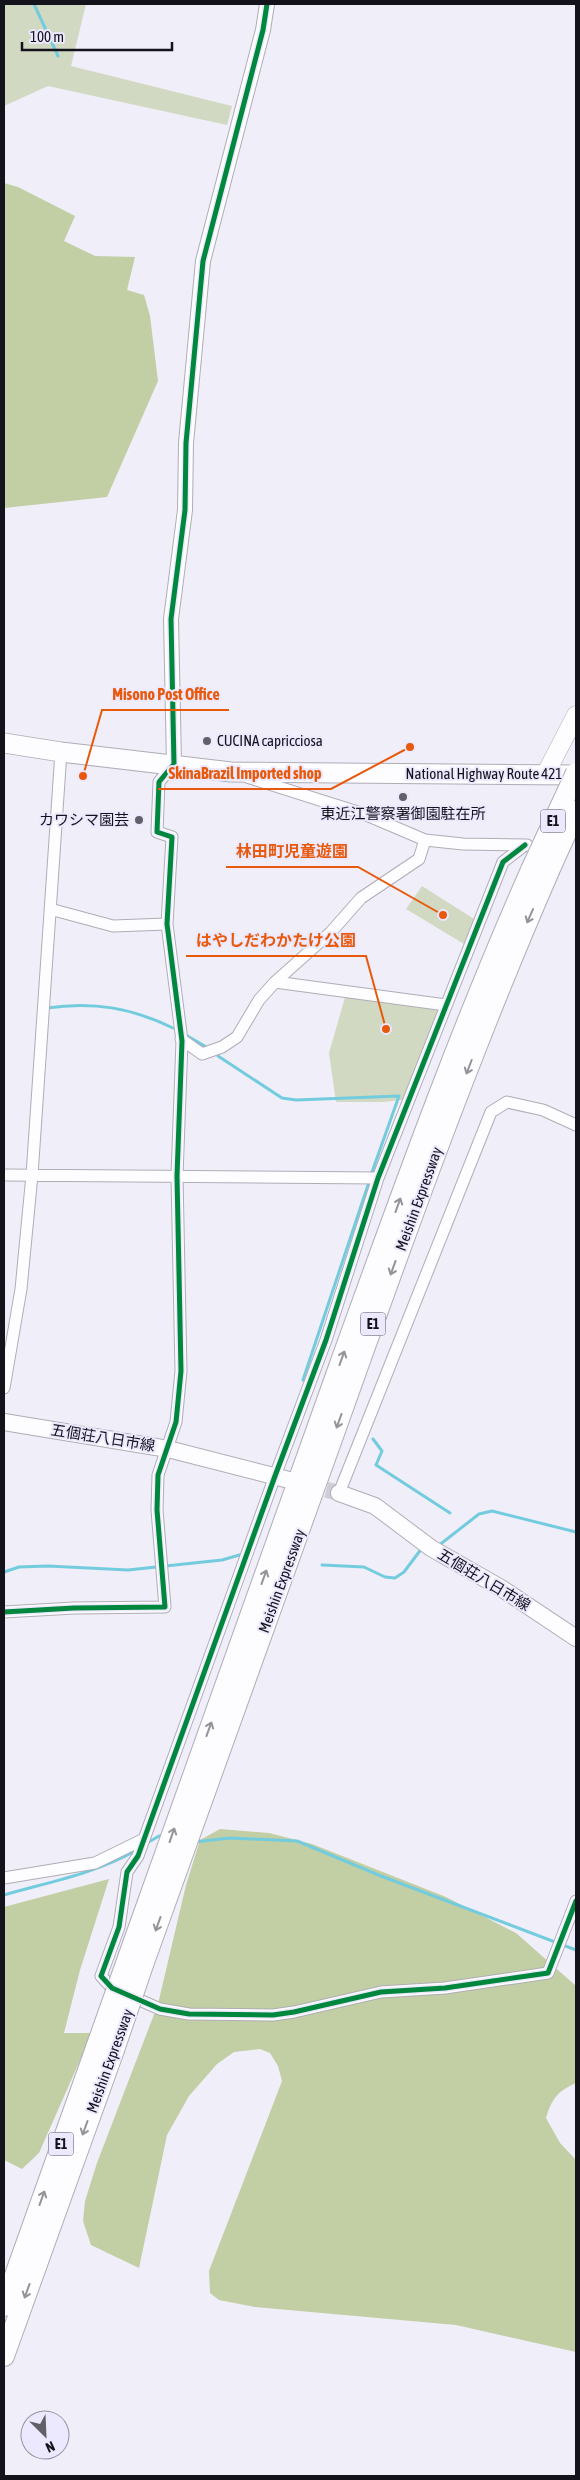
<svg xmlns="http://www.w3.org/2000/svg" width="580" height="2480" font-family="'Asap Condensed','Noto Sans JP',sans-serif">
  <rect width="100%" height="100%" fill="#f0eef9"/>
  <!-- green -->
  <path fill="#d1d9c2" d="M 4,4 L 86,4 L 71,66 L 232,106 L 227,125 L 48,86 L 4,106 Z
    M 422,886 L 479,922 L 469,947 L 406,909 Z
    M 346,994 L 446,1005 L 409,1099 L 384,1102 L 336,1102 L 329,1053 Z"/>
  <!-- forest -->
  <path fill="#c2cea4" d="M 4,183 L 18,187 L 75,216 L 64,241 L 95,256 L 135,257 L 127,290 L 144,295 L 150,316 L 158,381 L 107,497 L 4,508 Z
    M 220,1829 L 269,1833 L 312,1844 L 446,1897 L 516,1933 L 576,1986 L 576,2083 C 558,2091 552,2098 546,2118 L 560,2143 L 576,2160 L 576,2352 L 456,2325 L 255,2307 L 219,2300 L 210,2293 L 209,2271 L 282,2081 L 278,2066 L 270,2053 L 260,2049 L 234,2052 L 217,2064 L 189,2096 L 167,2135 L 139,2268 L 91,2245 L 83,2221 L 85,2201 L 97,2163 L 158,2004 L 186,1885 L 200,1840 Z
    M 109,1879 L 80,1970 L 64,2033 L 92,2033 L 39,2153 L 22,2169 L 4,2160 L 4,1907 Z"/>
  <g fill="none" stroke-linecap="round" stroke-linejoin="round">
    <!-- stream -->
    <path stroke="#73ccde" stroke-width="3" d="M 34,4 L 58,56
      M 47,1008 C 93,1001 132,1008 173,1028
      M 184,1034 L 208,1048
      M 218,1056 L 282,1098 L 296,1100 L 399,1096 L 372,1172
      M 303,1380 L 369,1182
      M 373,1439 L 382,1451 L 376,1465 L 450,1513
      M 438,1546 L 479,1514 L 492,1511 L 576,1532
      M 322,1565 L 364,1567 L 385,1577 L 395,1578 L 404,1572 L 422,1548
      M 4,1572 L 19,1567 L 48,1566 L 128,1570 L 222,1560 L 243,1554
      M 194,1842 L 230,1838 L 297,1841 L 381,1876 L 576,1950
      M 147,1843 L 159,1836 L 163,1836
      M 4,1895 C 49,1882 94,1874 135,1851"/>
    <!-- secondary-tunnel -->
    <path stroke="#cfcdd8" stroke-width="16" stroke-dasharray="16 8" stroke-linecap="butt" d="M 303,1484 L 339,1493"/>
    <defs>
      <path id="minor" d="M 247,777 L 364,814 L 425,840 L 463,844 L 527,845
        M 525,845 L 503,862 L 378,1178 L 326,1340 L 275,1476 L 138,1856 L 127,1872 L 119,1927 L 101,1976 L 112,1988 L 160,2009 L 189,2014 L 273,2015 L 294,2012 L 381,1992 L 445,1988 L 548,1973 L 576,1901
        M 50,909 L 113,926 L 167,924
        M 275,982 L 446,1005
        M 181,1039 L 202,1054 L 222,1047 L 237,1037 L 259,1000 L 275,982 L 331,932 L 361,898 L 419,859 L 425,840
        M 4,1175 L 378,1178
        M 4,1388 L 21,1289 L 32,1175 L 61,752
        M 339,1493 L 491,1112 L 507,1102 L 543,1110 L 576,1125
        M 4,1612 L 74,1608 L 165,1607 L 157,1510 L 158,1475 L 176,1422 L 181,1371 L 177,1176 L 182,1041 L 167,924 L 172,837 L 157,832 L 159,782 L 174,764
        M 4,1878 L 95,1863 L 144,1839"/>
      <path id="tertiary" d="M 174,764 L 171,619 L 185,510 L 186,443 L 203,261 L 263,30 L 267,4"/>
      <path id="secondary" d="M 4,1422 L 168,1449 L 289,1480
        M 339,1493 L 375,1506 L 431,1548 L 501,1588 L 576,1638"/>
      <path id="primary" d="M 545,775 L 576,715"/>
      <path id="trunk" d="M 4,743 L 61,752 L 231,772 L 576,775"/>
      <path id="motorway" d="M 129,1955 C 200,1758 270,1561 340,1364 C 400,1198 459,1032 531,870
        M 144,1962 C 207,1788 270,1614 332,1439 C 400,1248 468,1057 549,871
        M 4,2306 L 97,2045
        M 4,2356 L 114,2050"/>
    </defs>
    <!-- minor casing -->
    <use href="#minor" stroke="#afadb6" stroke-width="13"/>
    <!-- tertiary casing -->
    <use href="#tertiary" stroke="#afadb6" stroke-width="16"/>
    <!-- secondary casing -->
    <use href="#secondary" stroke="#afadb6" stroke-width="18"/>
    <!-- primary casing -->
    <use href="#primary" stroke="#afadb6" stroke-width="19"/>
    <!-- trunk casing -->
    <use href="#trunk" stroke="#afadb6" stroke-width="21"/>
    <!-- motorway casing -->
    <use href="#motorway" stroke="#afadb6" stroke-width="22"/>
    <!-- minor -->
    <use href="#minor" stroke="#fdfcfe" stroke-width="11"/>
    <!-- tertiary -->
    <use href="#tertiary" stroke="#fdfcfe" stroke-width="14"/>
    <!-- secondary -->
    <use href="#secondary" stroke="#fdfcfe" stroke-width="16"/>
    <!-- primary -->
    <use href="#primary" stroke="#fdfcfe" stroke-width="18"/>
    <!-- trunk -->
    <use href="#trunk" stroke="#fdfcfe" stroke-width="19"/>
    <!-- motorway -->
    <use href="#motorway" stroke="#fdfcfe" stroke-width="20"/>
    <defs>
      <path id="motorway-bridge" d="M 531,870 L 576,773
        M 549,871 L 576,811
        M 97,2045 L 129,1955
        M 114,2050 L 144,1962"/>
    </defs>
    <!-- motorway-bridge casing -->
    <use href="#motorway-bridge" stroke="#afadb6" stroke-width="22" stroke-linecap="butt"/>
    <!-- motorway-bridge -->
    <use href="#motorway-bridge" stroke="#fdfcfe" stroke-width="20"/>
    <defs>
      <path id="cycleway" d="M 525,845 L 503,862 L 378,1178 L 326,1340 L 275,1476 L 138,1856 L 127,1872 L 119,1927 L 101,1976 L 112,1988 L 160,2009 L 189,2014 L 273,2015 L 294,2012 L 381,1992 L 445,1988 L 548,1973 L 576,1901
        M 4,1612 L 74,1608 L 165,1607 L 157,1510 L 158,1475 L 176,1422 L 181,1371 L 177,1176 L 182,1041 L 167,924 L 172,837 L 157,832 L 159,782 L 174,764 L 171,619 L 185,510 L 186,443 L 203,261 L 263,30 L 267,4"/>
    </defs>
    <!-- cycleway casing -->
    <use href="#cycleway" stroke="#ece9fe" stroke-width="8"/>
    <!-- cycleway -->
    <use href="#cycleway" stroke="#00873e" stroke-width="5"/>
  </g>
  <!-- one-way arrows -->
  <defs><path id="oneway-shaft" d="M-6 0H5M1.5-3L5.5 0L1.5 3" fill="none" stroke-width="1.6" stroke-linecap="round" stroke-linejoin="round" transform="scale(1.25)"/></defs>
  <g stroke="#949398">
    <use href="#oneway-shaft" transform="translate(530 916) rotate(114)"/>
    <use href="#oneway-shaft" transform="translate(469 1067) rotate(111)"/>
    <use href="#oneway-shaft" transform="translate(398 1205) rotate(-70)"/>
    <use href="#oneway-shaft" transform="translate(393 1268) rotate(110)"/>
    <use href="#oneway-shaft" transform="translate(342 1358) rotate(-70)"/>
    <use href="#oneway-shaft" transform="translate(339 1421) rotate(110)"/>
    <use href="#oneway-shaft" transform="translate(264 1577) rotate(-70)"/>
    <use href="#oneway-shaft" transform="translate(209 1729) rotate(-70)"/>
    <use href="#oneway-shaft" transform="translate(172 1835) rotate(-71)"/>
    <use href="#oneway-shaft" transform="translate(158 1924) rotate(110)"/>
    <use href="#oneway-shaft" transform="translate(85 2128) rotate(110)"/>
    <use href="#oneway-shaft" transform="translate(42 2198) rotate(-70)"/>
    <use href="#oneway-shaft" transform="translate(27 2291) rotate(110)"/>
  </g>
  <!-- markers -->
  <g fill="#616069" stroke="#ece9fe" stroke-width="2">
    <circle cx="207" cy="741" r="5"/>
    <circle cx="403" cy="797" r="5"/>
    <circle cx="139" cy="820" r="5"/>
  </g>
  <g text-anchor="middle" stroke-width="4" stroke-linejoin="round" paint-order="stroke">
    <!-- shield labels -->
    <g fill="#ece9fe" stroke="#555360" stroke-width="1">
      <rect x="540.5" y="809.5" width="25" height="23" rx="4"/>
      <rect x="360.5" y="1312.5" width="25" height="23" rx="4"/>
      <rect x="48.5" y="2132.5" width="25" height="23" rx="4"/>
    </g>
    <g font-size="14" font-weight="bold" fill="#14131c">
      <text x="553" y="826">E1</text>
      <text x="373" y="1329">E1</text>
      <text x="61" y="2149">E1</text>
    </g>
    <!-- poi labels -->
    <g font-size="15" fill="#14131c" stroke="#ece9fe" text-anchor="start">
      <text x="217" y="746">CUCINA capricciosa</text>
      <text x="403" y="819" text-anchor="middle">東近江警察署御園駐在所</text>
      <text x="129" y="825" text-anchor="end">カワシマ園芸</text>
    </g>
    <!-- street labels -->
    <g font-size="15" fill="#14131c" stroke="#ece9fe">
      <text x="484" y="779">National Highway Route 421</text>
      <text transform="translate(419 1199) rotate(-70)" y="5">Meishin Expressway</text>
      <text transform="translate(103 1438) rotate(9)" y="5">五個荘八日市線</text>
      <text transform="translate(484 1580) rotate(31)" y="5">五個荘八日市線</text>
      <text transform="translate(282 1581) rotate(-70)" y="5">Meishin Expressway</text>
      <text transform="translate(110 2061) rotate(-70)" y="5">Meishin Expressway</text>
    </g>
  </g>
  <!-- callouts -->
  <path fill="none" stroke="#e8590c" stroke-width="2" d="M83 776L102 710H229M410 747L331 789H158M443 915L358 867H226M386 1029L366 956H186"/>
  <g fill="#e8590c" stroke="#ece9fe" stroke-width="2">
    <circle cx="83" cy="776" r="5"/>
    <circle cx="410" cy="747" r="5"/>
    <circle cx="443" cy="915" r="5"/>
    <circle cx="386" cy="1029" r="5"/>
  </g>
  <g font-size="16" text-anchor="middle" font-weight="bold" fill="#e8590c" stroke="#ece9fe" stroke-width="4" stroke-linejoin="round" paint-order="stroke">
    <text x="166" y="700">Misono Post Office</text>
    <text x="245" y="779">SkinaBrazil Imported shop</text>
    <text x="292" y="857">林田町児童遊園</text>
    <text x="276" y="946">はやしだわかたけ公園</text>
  </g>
  <!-- border -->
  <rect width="580" height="2480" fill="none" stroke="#14131c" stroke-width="10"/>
  <!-- north arrow -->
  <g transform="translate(45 2435) rotate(156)"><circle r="24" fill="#ece9fe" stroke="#9693a4"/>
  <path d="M0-4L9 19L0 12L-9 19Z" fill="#616069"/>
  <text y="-8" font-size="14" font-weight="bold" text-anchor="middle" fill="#14131c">N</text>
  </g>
  <!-- scale -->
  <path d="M22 42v8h150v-8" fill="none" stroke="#14131c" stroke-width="2.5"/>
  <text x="30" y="42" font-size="15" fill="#14131c" stroke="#ece9fe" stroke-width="4" paint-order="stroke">100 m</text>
</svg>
